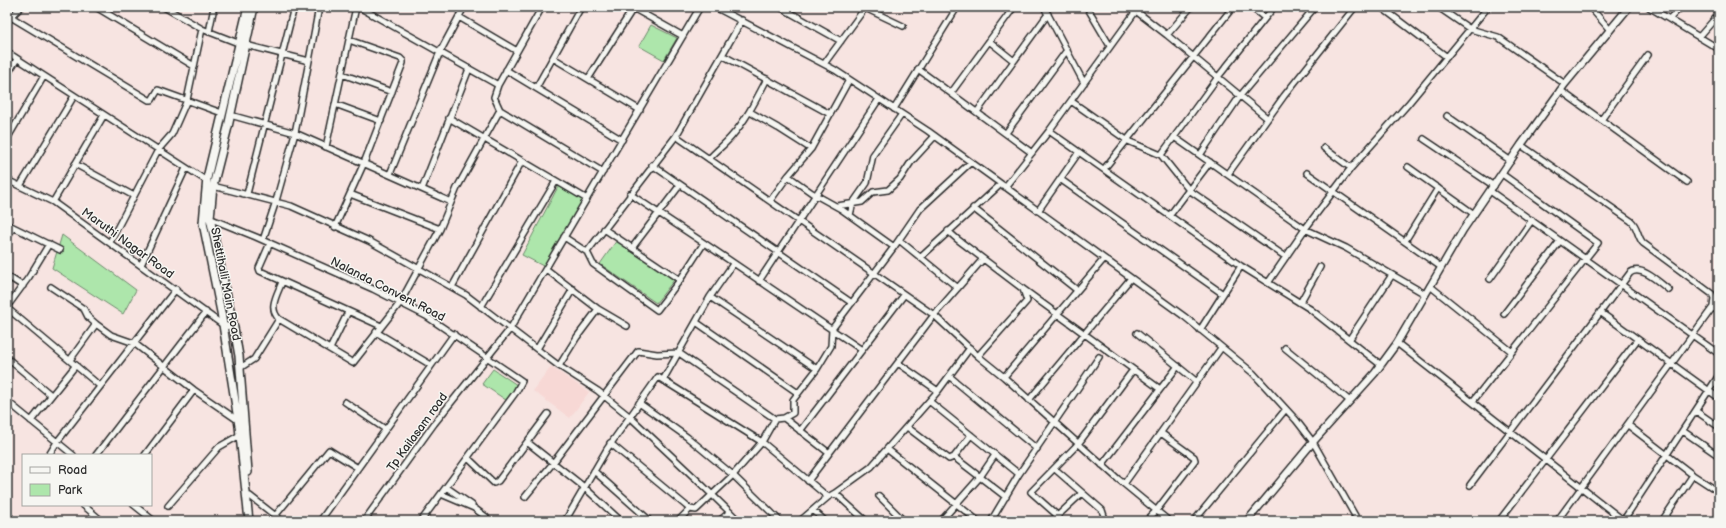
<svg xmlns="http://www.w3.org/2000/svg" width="1726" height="528" font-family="'Balsamiq Sans',sans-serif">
  <rect width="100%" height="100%" fill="#f7e4e1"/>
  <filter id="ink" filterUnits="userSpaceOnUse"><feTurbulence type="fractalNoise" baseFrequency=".025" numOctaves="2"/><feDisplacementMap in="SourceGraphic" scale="8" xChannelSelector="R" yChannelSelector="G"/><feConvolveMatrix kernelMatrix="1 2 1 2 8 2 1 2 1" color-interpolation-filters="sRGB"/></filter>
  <g filter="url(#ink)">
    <!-- built -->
    <path fill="#f7d8d5" d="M 551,367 L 589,392 L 570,418 L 533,391 Z"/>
    <!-- green -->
    <path fill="#ade6ab" stroke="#6c886b" d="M 651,25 L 677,38 L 664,60 L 639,46 Z
      M 559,185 L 584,199 L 547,268 L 522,255 Z
      M 62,235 L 136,290 L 123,314 L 52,268 Z
      M 617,240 L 674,280 L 656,303 L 600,264 Z
      M 493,369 L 517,385 L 506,400 L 482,384 Z"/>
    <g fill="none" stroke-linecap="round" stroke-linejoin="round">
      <defs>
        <path id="minor" d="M 96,7 L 194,66
          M 164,7 L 202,29 L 238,43 L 309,61 L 319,7
          M 359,7 L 498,85
          M 542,7 L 498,85 L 494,97 L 500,110 L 603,172
          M 715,7 L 835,70 L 928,131 L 1185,317 L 1253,373 L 1296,420 L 1313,442 L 1358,521
          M 780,7 L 841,41
          M 863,7 L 903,26
          M 1004,7 L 1010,12
          M 1044,7 L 1084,83
          M 1087,7 L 1110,46
          M 1251,7 L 1265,18
          M 1381,7 L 1447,57
          M 1438,7 L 1470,29 L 1498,37 L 1565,84
          M 1590,7 L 1610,30
          M 1649,7 L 1719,49
          M 633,8 L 683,36
          M 11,17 L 149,100 L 152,100 L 158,90 L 222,113
          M 459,17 L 517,51
          M 1669,19 L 1681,7
          M 7,21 L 21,7
          M 209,32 L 214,7
          M 1167,35 L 1191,7
          M 1699,37 L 1719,14
          M 989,41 L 1014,61
          M 7,52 L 207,181
          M 722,55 L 830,114
          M 553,58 L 640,110
          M 824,64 L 865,8
          M 918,69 L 1032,153
          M 506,70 L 622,140
          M 342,74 L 392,92
          M 7,75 L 17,59
          M 588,79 L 634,7
          M 536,88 L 581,7
          M 1560,90 L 1687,182
          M 951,93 L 1014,7
          M 1071,101 L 1128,141 L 1161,155 L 1189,190 L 1286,257
          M 335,104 L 381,121
          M 894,109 L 956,9
          M 750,112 L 778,128 L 811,149
          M 977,112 L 1048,14
          M 230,115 L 295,133 L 451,202
          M 1447,116 L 1511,161
          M 449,118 L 587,199
          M 1601,120 L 1648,55
          M 1049,131 L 1241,266 L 1310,309 L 1381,365
          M 1006,133 L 1067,50
          M 676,136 L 934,315 L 978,356 L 1004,377 L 1118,479 L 1169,521
          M 1174,137 L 1305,229 L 1346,248 L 1425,294
          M 7,139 L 44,76
          M 1424,139 L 1494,186
          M 1521,145 L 1631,221 C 1638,227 1637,236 1643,243 L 1712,294 L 1714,298 L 1713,307 L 1557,521
          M 326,147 L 356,7
          M 1324,148 L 1351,168
          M 1161,155 L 1218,77 L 1274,7
          M 1200,155 L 1240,96 L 1315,7
          M 709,159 C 716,151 724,145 731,137 C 746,120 756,100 767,79
          M 75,164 L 134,196
          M 652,165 L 852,303
          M 1408,167 L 1474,214
          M 1104,169 L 1233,7
          M 1307,173 L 1441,267
          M 390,174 L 440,52 L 464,7
          M 1228,174 L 1284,96 L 1355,7
          M 788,176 L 812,193 L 841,209 L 894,247
          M 1060,179 L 1223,294
          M 7,180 L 53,202 L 223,325 L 234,328
          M 20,186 L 74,96
          M 213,186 L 291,206 L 369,241 L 466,295 L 559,366 L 598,391 L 629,416 L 696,479 L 739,521
          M 1005,187 L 1049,131 L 1136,11 L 1167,35 L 1267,118
          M 422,189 L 469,69
          M 1490,191 L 1719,354
          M 247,194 L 294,7
          M 350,194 L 440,229
          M 630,194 L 704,243
          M 770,201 L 788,176 L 811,149 L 849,80
          M 53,202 L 104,115
          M 837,206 L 862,202 L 873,192 L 888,190 L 900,179 L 911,162 L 935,136
          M 973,208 L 1077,290
          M 1038,211 L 1079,152
          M 850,215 L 853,203 L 867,183 L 873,155 L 902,114
          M 1170,215 L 1210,162
          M 209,218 L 256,237 L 373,289 L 426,316 L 522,381 L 516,392 L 421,521
          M 7,224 L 60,250
          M 335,227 L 364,163 L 403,63 L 403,61 L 400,58 L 349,40
          M 604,229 L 680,280
          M 948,231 L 957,239 L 1023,289 L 1027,301 L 978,356
          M 564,237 L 587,252 L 593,264 L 657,310 L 680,280 L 704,243 L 862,350
          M 7,238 L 13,227
          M 263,240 L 276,201 L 295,133 L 309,61
          M 899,240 L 958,288
          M 1405,241 L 1438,188
          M 110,242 L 158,150 L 172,134 L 187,100 L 202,29
          M 270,243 L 259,268 L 260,271 L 381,326
          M 632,248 L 680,185
          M 587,252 L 676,136 L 742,20
          M 921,257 L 1001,184
          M 733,264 L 710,297 L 817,369
          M 141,265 L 186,168
          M 546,269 L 598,309 L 627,326
          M 7,276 L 23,286
          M 1490,279 L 1532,220
          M 759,281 L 879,99
          M 282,282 C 277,295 268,308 279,319 L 353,363 L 400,303 L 440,229 L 457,188 L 500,110
          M 1268,283 L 1305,229 L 1351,168 L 1408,104 L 1488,7
          M 1430,286 L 1511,351
          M 51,287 L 84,309 L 88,317 L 96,324 L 111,335 L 134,343 L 194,390 L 239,421
          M 452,287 L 522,161
          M 1023,289 L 1160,389
          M 1300,303 L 1320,267
          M 7,307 L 29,277 L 49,244
          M 481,307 L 556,181
          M 1713,307 L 1719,312
          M 7,308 L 100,386
          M 1600,312 L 1719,398
          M 1504,314 L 1560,241
          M 696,322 L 798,393
          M 1200,330 L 1241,266
          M 376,332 L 431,365
          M 1137,333 L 1197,382
          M 1349,340 L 1392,275
          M 1397,343 L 1624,521
          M 1285,348 L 1350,401
          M 330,349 L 348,312
          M 537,349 L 573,289
          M 7,358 L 51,395
          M 70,360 L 96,324
          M 898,363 L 938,391
          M 559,366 L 577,337 L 598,309
          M 240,368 L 254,359 L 279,319
          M 949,376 L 1037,449
          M 1004,377 L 1104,259
          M 663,380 L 710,297
          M 1029,400 L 1131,278
          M 7,401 L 73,455
          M 929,401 L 1019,474
          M 1473,401 L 1598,243 L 1502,174
          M 345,402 L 385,429
          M 639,403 L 687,437 L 733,475 L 762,442 L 775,419
          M 1696,411 L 1719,427
          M 784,418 L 829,453
          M 31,421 L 76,365
          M 1628,425 L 1693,475 L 1719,492
          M 907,427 L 949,459 L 954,457 L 971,435
          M 800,431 L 904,295
          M 1683,431 L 1719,456
          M 527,442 L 584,487 L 621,521
          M 610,443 L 690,509 L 696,510 L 733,475 L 780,521
          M 887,449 L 978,521
          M 49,455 L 57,442 L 176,289
          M 96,455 L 206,312
          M 145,455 L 194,390
          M 954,457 L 1006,497
          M 468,458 L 494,483 L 498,481 L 548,414
          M 1102,465 L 1178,366
          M 1055,469 L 1102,510 L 1104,516 L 1101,521
          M 594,471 L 648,519
          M 808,481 L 934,315 L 983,259
          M 1124,484 L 1221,348
          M 1470,485 L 1630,273 C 1641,264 1660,283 1669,290
          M 446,487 L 472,505
          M 835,493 L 871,467 L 938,391 L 970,348
          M 441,494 L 474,508 L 486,517
          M 250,496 L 282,521
          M 879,496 L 904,521
          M 525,497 L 553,463 L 638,351 L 657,354 L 679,353 L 775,419 L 784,418 L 793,413 L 793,400 L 817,369 L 831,346 L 832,329 L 894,247 L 920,209 L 971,162
          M 83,505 L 102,521
          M 134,505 L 154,521
          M 168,506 L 219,447 L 240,435
          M 813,510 L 825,521
          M 275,516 L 329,450 L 358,468
          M 1058,516 L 1031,492 L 1078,444 L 1133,370
          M 320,521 L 454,334
          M 364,521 L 434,424 L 510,329 L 700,7
          M 565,521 L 607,449 L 658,377 L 762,442 L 828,497
          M 678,521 L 690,509
          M 719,521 L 730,512
          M 800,521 L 828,497 L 835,493 L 866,521
          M 941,521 L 980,477 L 995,455
          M 991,521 L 1019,474 L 1099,357
          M 1052,521 L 1082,493
          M 1146,521 L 1156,511 L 1195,460 L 1194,457 L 1161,433
          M 1194,521 L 1286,409
          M 1499,521 L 1637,340
          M 1623,521 L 1719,375
          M 1662,521 L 1693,475"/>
        <path id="tertiary" d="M 1247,521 L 1313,442 L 1375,373 L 1397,343 L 1463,230 L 1521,145 L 1565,84 L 1629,7"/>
        <path id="secondary" d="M 248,7 L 207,178 L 203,223 L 221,312 L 239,426 L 249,521
          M 248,472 L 239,356 L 234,328 L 210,218 L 213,186 L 228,127 L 254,7"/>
      </defs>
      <!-- minor casing -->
      <use href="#minor" stroke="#2b2b2b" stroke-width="8"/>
      <!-- tertiary casing -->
      <use href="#tertiary" stroke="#2b2b2b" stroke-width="9"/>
      <!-- secondary casing -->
      <use href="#secondary" stroke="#2b2b2b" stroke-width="10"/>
      <!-- minor -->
      <use href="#minor" stroke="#f6f6f2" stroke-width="5"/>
      <!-- tertiary -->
      <use href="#tertiary" stroke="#f6f6f2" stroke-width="6"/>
      <!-- secondary -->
      <use href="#secondary" stroke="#f6f6f2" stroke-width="7"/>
      <!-- rail -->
      <path stroke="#2b2b2b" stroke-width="2" d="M 7,509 L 17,521"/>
    </g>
  </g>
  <g text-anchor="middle" stroke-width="3" stroke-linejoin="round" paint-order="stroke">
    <!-- street labels -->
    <g font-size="12" fill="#2b2b2b" stroke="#f6f6f2">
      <text transform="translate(128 243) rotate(36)" y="4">Maruthi Nagar Road</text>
      <text transform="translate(226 284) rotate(79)" y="4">Shettihalli Main Road</text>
      <text transform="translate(388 289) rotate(27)" y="4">Nalanda Convent Road</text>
      <text transform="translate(417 432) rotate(-54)" y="4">Tp Kailasam road</text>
    </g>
  </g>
  <!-- margin -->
  <rect width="1726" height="528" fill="none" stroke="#f6f6f2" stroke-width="24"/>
  <rect x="12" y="12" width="1702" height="504" fill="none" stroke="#2b2b2b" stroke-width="1.5" filter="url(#ink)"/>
  <!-- legend -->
  <rect x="22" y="454" width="130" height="52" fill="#f6f6f2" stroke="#a5a5a2"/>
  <rect x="30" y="467" width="20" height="6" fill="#f6f6f2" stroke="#a5a5a2"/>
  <text x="58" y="474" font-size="12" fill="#2b2b2b">Road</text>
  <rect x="30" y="484" width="20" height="12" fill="#ade6ab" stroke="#a5a5a2"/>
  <text x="58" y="494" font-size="12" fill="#2b2b2b">Park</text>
</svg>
